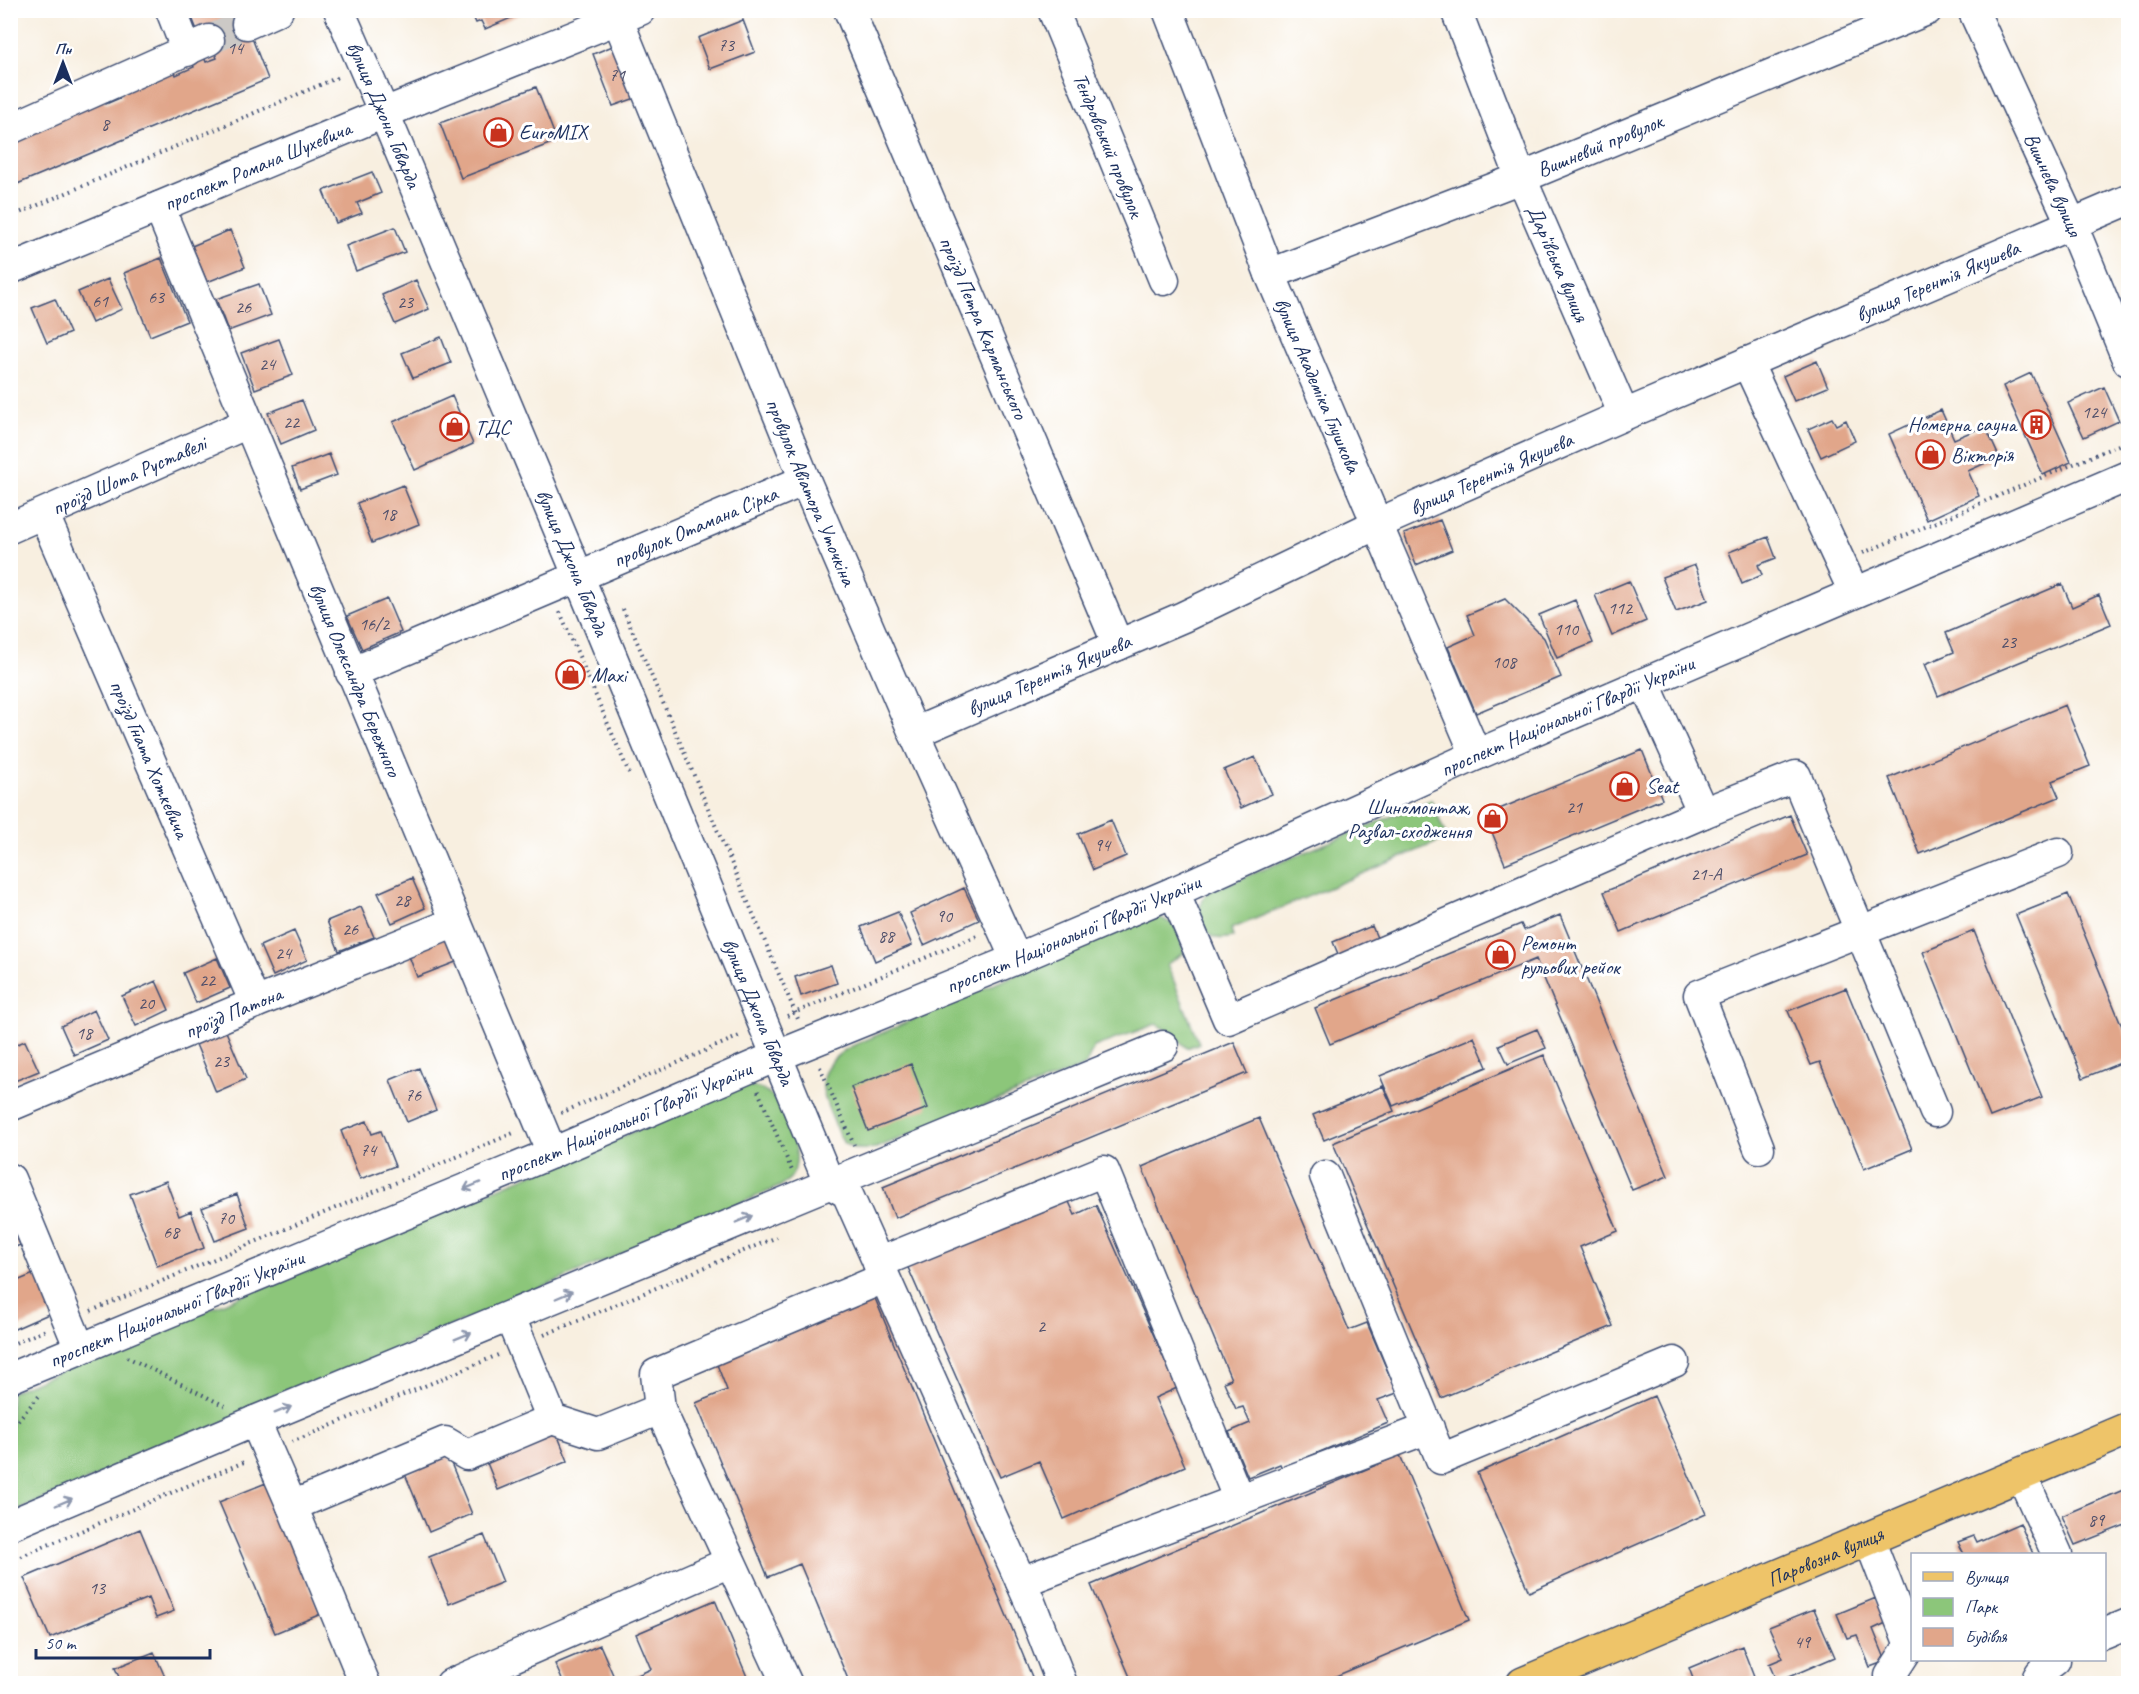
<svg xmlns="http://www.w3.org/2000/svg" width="2139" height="1694" font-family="Caveat,sans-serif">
  <rect width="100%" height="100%" fill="#fff"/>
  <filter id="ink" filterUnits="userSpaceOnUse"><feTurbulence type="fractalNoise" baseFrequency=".0167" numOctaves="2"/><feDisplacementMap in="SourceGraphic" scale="12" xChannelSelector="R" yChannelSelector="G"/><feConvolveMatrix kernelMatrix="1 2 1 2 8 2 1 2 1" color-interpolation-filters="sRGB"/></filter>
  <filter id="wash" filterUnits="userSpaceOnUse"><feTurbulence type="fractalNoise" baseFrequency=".008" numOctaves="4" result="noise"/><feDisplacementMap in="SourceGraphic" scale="24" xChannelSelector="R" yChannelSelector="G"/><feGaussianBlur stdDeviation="1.35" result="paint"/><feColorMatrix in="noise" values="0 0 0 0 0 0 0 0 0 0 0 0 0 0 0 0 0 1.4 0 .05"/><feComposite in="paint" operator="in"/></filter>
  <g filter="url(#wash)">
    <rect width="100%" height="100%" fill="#f8efe0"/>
    <!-- green -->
    <path fill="#8cc67a" stroke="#547a6c" stroke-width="1.5" d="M 1431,800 L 1447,838 L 1231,929 L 1233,937 C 1211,942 1206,935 1197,915 L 1205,895 L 1211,891 Z
      M 1153,915 C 1179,924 1178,928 1184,953 L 1167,964 L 1199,1043 L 1187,1048 L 1170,1032 L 1156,1024 L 1094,1047 L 1085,1066 L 876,1148 C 867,1149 857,1151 849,1146 C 840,1141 837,1131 834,1122 C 819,1088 814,1068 850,1047 Z
      M 745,1085 C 755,1087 763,1088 771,1095 C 788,1109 805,1157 791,1177 C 789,1180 784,1183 781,1186 L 11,1513 L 11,1392 Z"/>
    <g id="blocks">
      <!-- building -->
      <path fill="#e1a68a" d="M 189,10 L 241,10 L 268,79 L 10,187 L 10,136 L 103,98 L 106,104 L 122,97 L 120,92 L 174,69 L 176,75 L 194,67 L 192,63 L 204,57 L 206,62 L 217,58 L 204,27 L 197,30 Z
        M 470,10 L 522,10 L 523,13 L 485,29 L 481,21 L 476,23 Z
        M 743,20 L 755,52 L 710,69 L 698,38 Z
        M 620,43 L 641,96 L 613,106 L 593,54 Z
        M 536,87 L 557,141 L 461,178 L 440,123 Z
        M 372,172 L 381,193 L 357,203 L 362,213 L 336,223 L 323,191 Z
        M 395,227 L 405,252 L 356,271 L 346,246 Z
        M 230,230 L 245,267 L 207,282 L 192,246 Z
        M 161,258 L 187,321 L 150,336 L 124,273 Z
        M 108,279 L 122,309 L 92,323 L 78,292 Z
        M 416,280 L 429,309 L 395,324 L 382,295 Z
        M 259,284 L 271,315 L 228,331 L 216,299 Z
        M 55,299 L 70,333 L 47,343 L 32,308 Z
        M 441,337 L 451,363 L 413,378 L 402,353 Z
        M 279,339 L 293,375 L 255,389 L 241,353 Z
        M 1817,361 L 1828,387 L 1794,401 L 1783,376 Z
        M 2031,373 L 2071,462 L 2043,475 L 2003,386 Z
        M 2104,387 L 2119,421 L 2084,437 L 2068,403 Z
        M 452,396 L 473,444 L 415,470 L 393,422 Z
        M 302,400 L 314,430 L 281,444 L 268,413 Z
        M 1941,410 L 1954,439 L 1985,426 L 1999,457 L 1968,471 L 1979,496 L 1927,520 L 1889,434 Z
        M 1832,418 L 1836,425 L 1846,420 L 1855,441 L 1821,457 L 1808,429 Z
        M 329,454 L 337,475 L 300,489 L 292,468 Z
        M 403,485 L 419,524 L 372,543 L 357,503 Z
        M 1440,520 L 1452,550 L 1416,565 L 1404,534 Z
        M 1768,537 L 1776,558 L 1758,565 L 1762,575 L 1742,584 L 1729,552 Z
        M 1695,565 L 1708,600 L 1676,612 L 1662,577 Z
        M 1629,581 L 1646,621 L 1612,636 L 1595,595 Z
        M 2062,584 L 2072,607 L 2099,595 L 2111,624 L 1938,696 L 1925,664 L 1954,652 L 1946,633 Z
        M 387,599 L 401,632 L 362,649 L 347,616 Z
        M 1505,599 L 1544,638 L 1561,677 L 1476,713 L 1448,647 L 1475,635 L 1467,615 Z
        M 1575,600 L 1593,643 L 1557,658 L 1539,615 Z
        M 2065,705 L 2090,766 L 2052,781 L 2059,797 L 1920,854 L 1889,778 Z
        M 1642,750 L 1662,799 L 1505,864 L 1485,815 Z
        M 1255,757 L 1272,794 L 1241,808 L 1224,770 Z
        M 1790,815 L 1807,855 L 1621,932 L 1604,892 Z
        M 1111,820 L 1126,856 L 1093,870 L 1078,834 Z
        M 412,878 L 425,908 L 392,923 L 378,893 Z
        M 964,888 L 979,920 L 924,945 L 910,913 Z
        M 2068,894 L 2128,1041 L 2128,1060 L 2083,1078 L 2016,915 Z
        M 361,907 L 374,937 L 339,951 L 327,921 Z
        M 898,912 L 912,945 L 875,961 L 861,927 Z
        M 1560,915 L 1668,1176 L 1632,1190 L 1536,959 L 1330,1044 L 1315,1008 L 1521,924 L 1524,930 Z
        M 1372,926 L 1380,945 L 1341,961 L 1333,942 Z
        M 294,931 L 307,960 L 273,976 L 260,946 Z
        M 1974,931 L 2042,1097 L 1990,1117 L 1923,952 Z
        M 451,934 L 461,960 L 417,977 L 407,951 Z
        M 217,958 L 230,988 L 196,1003 L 183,973 Z
        M 831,965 L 837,983 L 801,996 L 795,977 Z
        M 156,981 L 169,1010 L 136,1026 L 122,996 Z
        M 1846,988 L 1912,1149 L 1864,1169 L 1820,1062 L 1811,1065 L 1788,1011 Z
        M 94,1010 L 108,1040 L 74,1055 L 61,1026 Z
        M 225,1029 L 246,1079 L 216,1092 L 195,1042 Z
        M 1537,1029 L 1546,1048 L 1508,1064 L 1499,1045 Z
        M 1474,1037 L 1487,1067 L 1393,1106 L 1380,1076 Z
        M 25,1041 L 39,1071 L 10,1083 L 10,1047 Z
        M 1234,1042 L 1247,1073 L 895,1218 L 883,1187 Z
        M 1544,1055 L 1618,1231 L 1580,1247 L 1613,1326 L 1441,1398 L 1333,1143 Z
        M 911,1064 L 928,1108 L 868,1131 L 851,1087 Z
        M 419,1068 L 436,1110 L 407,1122 L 390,1080 Z
        M 1383,1086 L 1394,1111 L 1324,1140 L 1313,1115 Z
        M 1259,1118 L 1349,1330 L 1367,1323 L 1397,1393 L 1378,1400 L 1388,1423 L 1282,1468 L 1280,1464 L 1248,1477 L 1229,1432 L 1250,1423 L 1243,1407 L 1236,1409 L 1224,1382 L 1231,1379 L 1142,1167 Z
        M 367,1121 L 372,1134 L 381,1131 L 395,1166 L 360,1179 L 341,1131 Z
        M 166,1181 L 179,1216 L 191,1211 L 204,1248 L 157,1266 L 130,1194 Z
        M 1065,1193 L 1075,1215 L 1096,1205 L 1177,1388 L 1155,1398 L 1185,1466 L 1064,1519 L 1039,1461 L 1000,1477 L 906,1263 Z
        M 237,1194 L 249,1228 L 215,1241 L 202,1208 Z
        M 11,1222 L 20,1245 L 11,1249 Z
        M 36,1273 L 53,1312 L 10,1331 L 10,1284 Z
        M 874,1296 L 1035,1684 L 850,1684 L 800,1564 L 768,1577 L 696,1403 L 727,1390 L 716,1362 Z
        M 1654,1396 L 1706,1514 L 1529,1592 L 1477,1473 Z
        M 555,1429 L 568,1461 L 498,1490 L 485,1458 Z
        M 1400,1455 L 1469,1620 L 1317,1684 L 1133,1684 L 1091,1585 Z
        M 448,1456 L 472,1514 L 429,1532 L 405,1474 Z
        M 266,1483 L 321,1614 L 275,1633 L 219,1502 Z
        M 2128,1488 L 2128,1524 L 2075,1545 L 2062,1516 Z
        M 2020,1523 L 2033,1554 L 1964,1554 L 1958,1542 L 1974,1536 L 1977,1542 Z
        M 140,1529 L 174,1611 L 156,1618 L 148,1598 L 50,1638 L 24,1578 Z
        M 484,1535 L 503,1582 L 449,1604 L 429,1557 Z
        M 1876,1598 L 1886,1623 L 1873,1629 L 1886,1661 L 1870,1667 L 1857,1635 L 1847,1638 L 1837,1614 Z
        M 715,1600 L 750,1684 L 618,1684 L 651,1669 L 636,1634 Z
        M 1814,1609 L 1835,1657 L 1777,1682 L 1769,1664 L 1783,1658 L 1769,1627 Z
        M 600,1645 L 617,1684 L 564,1684 L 555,1664 Z
        M 1742,1646 L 1754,1677 L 1739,1684 L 1695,1684 L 1689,1668 Z
        M 154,1652 L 168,1684 L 122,1684 L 115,1668 Z"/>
    </g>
  </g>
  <g filter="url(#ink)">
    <use href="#blocks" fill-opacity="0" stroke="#3c4c72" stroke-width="1.5"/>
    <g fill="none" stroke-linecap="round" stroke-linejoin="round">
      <!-- minor-tunnel -->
      <path stroke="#ccc9c6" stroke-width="30" stroke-dasharray="30 15" stroke-linecap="butt" d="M 209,40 L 247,24"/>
      <defs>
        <g id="minor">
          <path d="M 171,10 L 187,51"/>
          <path id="s1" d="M 339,10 L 384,113 L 578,575 L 829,1183"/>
          <path id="s2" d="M 849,10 L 1118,645"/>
          <path id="s3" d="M 1053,10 L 1164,280"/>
          <path id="s4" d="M 1168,10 L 1270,274 L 1476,755"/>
          <path id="s5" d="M 1456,10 L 1521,178 L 1624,415"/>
          <path id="s6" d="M 1973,10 L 2072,225 L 2128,361"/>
          <path id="s7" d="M 618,20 L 805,480 L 914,733 L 1016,959"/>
          <path d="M 247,24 L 278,10"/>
          <path d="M 10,129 L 209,40"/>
          <path id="s8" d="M 159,207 L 552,1153"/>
          <path id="s9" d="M 10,269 L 384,113 L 640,10"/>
          <path id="s10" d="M 1270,274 L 1521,178 L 1927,10"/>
          <path d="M 1747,362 L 1854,592"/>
          <path id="s11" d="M 44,515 L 255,1003"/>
          <path id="s12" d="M 10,528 L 248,423"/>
          <path id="s13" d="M 351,673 L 805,480"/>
          <path d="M 1645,684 L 1703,813 L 1796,776 L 1935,1112"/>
          <path id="s14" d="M 914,733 L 1183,617 L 1377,524 L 1624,415 L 2128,200"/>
          <path d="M 1174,892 L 1228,1019 L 1703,813"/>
          <path id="s15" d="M 10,1106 L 255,1003 L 456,922"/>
          <path d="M 1759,1148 L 1699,995 L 2058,853"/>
          <path d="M 1325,1176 L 1441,1459 L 1674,1362"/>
          <path d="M 10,1179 L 80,1349"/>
          <path d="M 829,1183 L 847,1193 L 1030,1602 L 1062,1684"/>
          <path d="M 878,1263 L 1104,1171 L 1239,1500"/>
          <path d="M 510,1317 L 552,1419 L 598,1434 L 660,1409"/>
          <path id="s16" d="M 10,1378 L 552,1153 L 777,1056 L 1016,959 L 1174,892 L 1476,755 L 2128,476"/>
          <path d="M 255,1421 L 292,1506"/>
          <path d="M 2021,1474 L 2057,1554"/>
          <path d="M 10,1525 L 255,1421 L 1163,1046"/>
          <path d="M 1869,1539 L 1910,1645 L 1890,1676"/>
          <path d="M 1021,1582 L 1429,1428"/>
          <path d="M 2104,1634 L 2128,1624"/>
          <path d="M 365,1684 L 292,1506 L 445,1442 L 467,1455 L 552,1419"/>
          <path d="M 451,1684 L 730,1562"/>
          <path d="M 787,1684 L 660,1409 L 656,1374 L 884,1278"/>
          <path d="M 2036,1684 C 2037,1673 2048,1665 2055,1660"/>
        </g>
        <g id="major">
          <path id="s17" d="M 1523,1684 L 2128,1429"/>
        </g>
      </defs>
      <!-- minor casing -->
      <use href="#minor" stroke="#3c4c72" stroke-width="33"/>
      <!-- major casing -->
      <use href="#major" stroke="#3c4c72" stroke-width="36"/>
      <!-- path -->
      <path stroke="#3c4c72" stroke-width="4" stroke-dasharray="1.5 4.5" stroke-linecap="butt" d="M 10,217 L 341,76
        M 1863,553 L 2128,441
        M 623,609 L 798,1019
        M 560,612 L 629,773
        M 787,1016 L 977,936
        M 820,1067 L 854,1145
        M 758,1091 L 793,1173
        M 561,1113 L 742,1035
        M 91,1311 L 516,1132
        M 544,1335 L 777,1237
        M 10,1345 L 46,1330
        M 127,1357 L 225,1406
        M 10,1429 L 40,1395
        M 292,1442 L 498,1355
        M 10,1561 L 244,1462"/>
      <!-- minor -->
      <use href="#minor" stroke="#fff" stroke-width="30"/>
      <!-- major -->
      <use href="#major" stroke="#eec469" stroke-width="33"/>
    </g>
    <!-- one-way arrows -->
    <defs><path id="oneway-shaft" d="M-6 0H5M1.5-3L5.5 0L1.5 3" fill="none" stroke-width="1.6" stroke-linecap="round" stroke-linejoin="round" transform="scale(1.5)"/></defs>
    <g stroke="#8d97ae">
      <use href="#oneway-shaft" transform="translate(472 1186) rotate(157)"/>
      <use href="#oneway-shaft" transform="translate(744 1219) rotate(-23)"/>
      <use href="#oneway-shaft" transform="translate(564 1295) rotate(-23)"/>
      <use href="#oneway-shaft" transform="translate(463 1336) rotate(-22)"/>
      <use href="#oneway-shaft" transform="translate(283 1410) rotate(-22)"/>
      <use href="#oneway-shaft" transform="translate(64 1502) rotate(-23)"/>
    </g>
  </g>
  <!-- icons -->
  <defs>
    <symbol id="shop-ring" viewBox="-11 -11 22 22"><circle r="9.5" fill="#fff" stroke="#c8321e" stroke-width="1.5"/><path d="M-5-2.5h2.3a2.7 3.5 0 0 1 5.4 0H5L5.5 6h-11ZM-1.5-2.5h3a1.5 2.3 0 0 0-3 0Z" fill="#c8321e"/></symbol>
    <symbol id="building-ring" viewBox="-11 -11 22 22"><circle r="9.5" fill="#fff" stroke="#c8321e" stroke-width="1.5"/><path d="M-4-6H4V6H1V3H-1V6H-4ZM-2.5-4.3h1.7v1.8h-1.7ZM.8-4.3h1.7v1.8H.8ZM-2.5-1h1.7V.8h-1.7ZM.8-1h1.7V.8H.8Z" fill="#c8321e"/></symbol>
  </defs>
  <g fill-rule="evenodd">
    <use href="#shop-ring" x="482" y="116" width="33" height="33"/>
    <use href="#building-ring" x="2020" y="408" width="33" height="33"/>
    <use href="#shop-ring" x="438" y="410" width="33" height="33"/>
    <use href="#shop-ring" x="1914" y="438" width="33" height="33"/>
    <use href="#shop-ring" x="554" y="658" width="33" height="33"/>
    <use href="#shop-ring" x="1608" y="770" width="33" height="33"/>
    <use href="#shop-ring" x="1476" y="802" width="33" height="33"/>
    <use href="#shop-ring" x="1484" y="938" width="33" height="33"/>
  </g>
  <g text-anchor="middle" stroke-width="6" stroke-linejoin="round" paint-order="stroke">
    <!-- number labels -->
    <g font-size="18" fill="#4c4d69">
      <text x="726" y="51">73</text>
      <text x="235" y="54">14</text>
      <text x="617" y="81">71</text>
      <text x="105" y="130">8</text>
      <text x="156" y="303">63</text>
      <text x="100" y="307">61</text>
      <text x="405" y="308">23</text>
      <text x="243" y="313">26</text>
      <text x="267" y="370">24</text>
      <text x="2094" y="418">124</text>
      <text x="291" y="428">22</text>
      <text x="388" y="520">18</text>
      <text x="1620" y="614">112</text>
      <text x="374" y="630">16/2</text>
      <text x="1566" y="635">110</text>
      <text x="2008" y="648">23</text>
      <text x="1504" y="668">108</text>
      <text x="1574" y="813">21</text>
      <text x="1102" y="851">94</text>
      <text x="1706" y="880">21-А</text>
      <text x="402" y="906">28</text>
      <text x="944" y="922">90</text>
      <text x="350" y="935">26</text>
      <text x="886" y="942">88</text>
      <text x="283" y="959">24</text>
      <text x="207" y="986">22</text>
      <text x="146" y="1009">20</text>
      <text x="84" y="1039">18</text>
      <text x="221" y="1067">23</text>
      <text x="413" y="1101">76</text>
      <text x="368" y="1156">74</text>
      <text x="226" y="1224">70</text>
      <text x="171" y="1238">68</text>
      <text x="1041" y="1332">2</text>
      <text x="2096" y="1526">89</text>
      <text x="97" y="1594">13</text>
      <text x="1802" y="1648">49</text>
    </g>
    <!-- street labels -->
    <g font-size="21" fill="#1b2f5e" stroke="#fff">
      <text dy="7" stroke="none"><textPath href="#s1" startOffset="114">вулиця Джона Говарда</textPath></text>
      <text dy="7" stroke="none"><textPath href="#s3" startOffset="146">Тендровський провулок</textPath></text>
      <text dy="7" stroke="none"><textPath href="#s10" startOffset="354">Вишневий провулок</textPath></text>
      <text dy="7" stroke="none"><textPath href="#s9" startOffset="268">проспект Романа Шухевича</textPath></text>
      <text dy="7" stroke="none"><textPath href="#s6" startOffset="192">Вишнева вулиця</textPath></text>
      <text dy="7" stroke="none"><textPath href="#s5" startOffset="273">Дар'ївська вулиця</textPath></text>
      <text dy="7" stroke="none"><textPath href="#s14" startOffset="1119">вулиця Терентія Якушева</textPath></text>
      <text dy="7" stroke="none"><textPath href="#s2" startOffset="345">проїзд Петра Карманського</textPath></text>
      <text dy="7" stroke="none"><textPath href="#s4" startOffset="404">вулиця Академіка Глушкова</textPath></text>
      <text dy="7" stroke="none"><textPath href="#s14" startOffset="633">вулиця Терентія Якушева</textPath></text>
      <text dy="7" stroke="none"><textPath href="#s12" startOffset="130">проїзд Шота Руставелі</textPath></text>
      <text dy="7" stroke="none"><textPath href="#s7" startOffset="510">провулок Авіатора Уточкіна</textPath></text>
      <text dy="7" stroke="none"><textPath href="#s13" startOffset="374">провулок Отамана Сірка</textPath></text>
      <text dy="7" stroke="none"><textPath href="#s1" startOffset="600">вулиця Джона Говарда</textPath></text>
      <text dy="7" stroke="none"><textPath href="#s14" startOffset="147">вулиця Терентія Якушева</textPath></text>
      <text dy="7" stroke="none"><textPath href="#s8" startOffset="512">вулиця Олександра Бережного</textPath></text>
      <text dy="7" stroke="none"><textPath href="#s16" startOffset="1692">проспект Національної Гвардії України</textPath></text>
      <text dy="7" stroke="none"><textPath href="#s11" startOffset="266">проїзд Гната Хоткевича</textPath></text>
      <text dy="7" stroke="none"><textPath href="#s16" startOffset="1152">проспект Національної Гвардії України</textPath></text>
      <text dy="7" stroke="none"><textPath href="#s1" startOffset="1086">вулиця Джона Говарда</textPath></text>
      <text dy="7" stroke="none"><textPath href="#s15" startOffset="242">проїзд Патона</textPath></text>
      <text dy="7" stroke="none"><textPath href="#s16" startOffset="666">проспект Національної Гвардії України</textPath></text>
      <text dy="7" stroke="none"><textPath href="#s16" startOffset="180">проспект Національної Гвардії України</textPath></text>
      <text dy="7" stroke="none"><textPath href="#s17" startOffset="328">Паровозна вулиця</textPath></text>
    </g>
    <!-- poi labels -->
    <g font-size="21" fill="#1b2f5e" stroke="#fff" text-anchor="start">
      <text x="519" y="139">EuroMIX</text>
      <text x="2016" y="431" text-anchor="end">Номерна сауна</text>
      <text x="475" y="434">ТДС</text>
      <text x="1951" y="462">Вікторія</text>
      <text x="591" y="682">Maxi</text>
      <text x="1646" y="793">Seat</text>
      <text x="1471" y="814" text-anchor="end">Шиномонтаж,<tspan x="1471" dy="24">Развал-сходження</tspan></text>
      <text x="1521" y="950">Ремонт<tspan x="1521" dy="24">рульових рейок</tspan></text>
    </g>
  </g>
  <!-- margin -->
  <rect width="2139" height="1694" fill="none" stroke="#fff" stroke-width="36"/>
  <!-- legend -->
  <rect x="1911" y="1553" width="195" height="108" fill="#ffffff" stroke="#a4acbf" stroke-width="1.5"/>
  <rect x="1923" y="1572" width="30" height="9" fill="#eec469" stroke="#a4acbf" stroke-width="1.5"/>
  <text x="1965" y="1583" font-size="18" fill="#1b2f5e">Вулиця</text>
  <rect x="1923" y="1598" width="30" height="18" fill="#8cc67a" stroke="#a4acbf" stroke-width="1.5"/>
  <text x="1965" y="1613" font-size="18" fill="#1b2f5e">Парк</text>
  <rect x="1923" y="1628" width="30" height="18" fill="#e1a68a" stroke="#a4acbf" stroke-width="1.5"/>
  <text x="1965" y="1643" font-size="18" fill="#1b2f5e">Будівля</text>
  <!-- north arrow -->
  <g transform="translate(63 63)" stroke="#ffffff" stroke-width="4.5" paint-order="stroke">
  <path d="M0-4.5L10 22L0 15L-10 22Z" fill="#1b2f5e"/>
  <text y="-9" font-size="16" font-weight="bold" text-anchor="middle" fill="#1b2f5e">Пн</text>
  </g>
  <!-- scale -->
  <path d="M36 1649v9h174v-9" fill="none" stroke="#1b2f5e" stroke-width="3"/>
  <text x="45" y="1649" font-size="18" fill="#1b2f5e" stroke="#ffffff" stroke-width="4.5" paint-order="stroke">50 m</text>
</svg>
